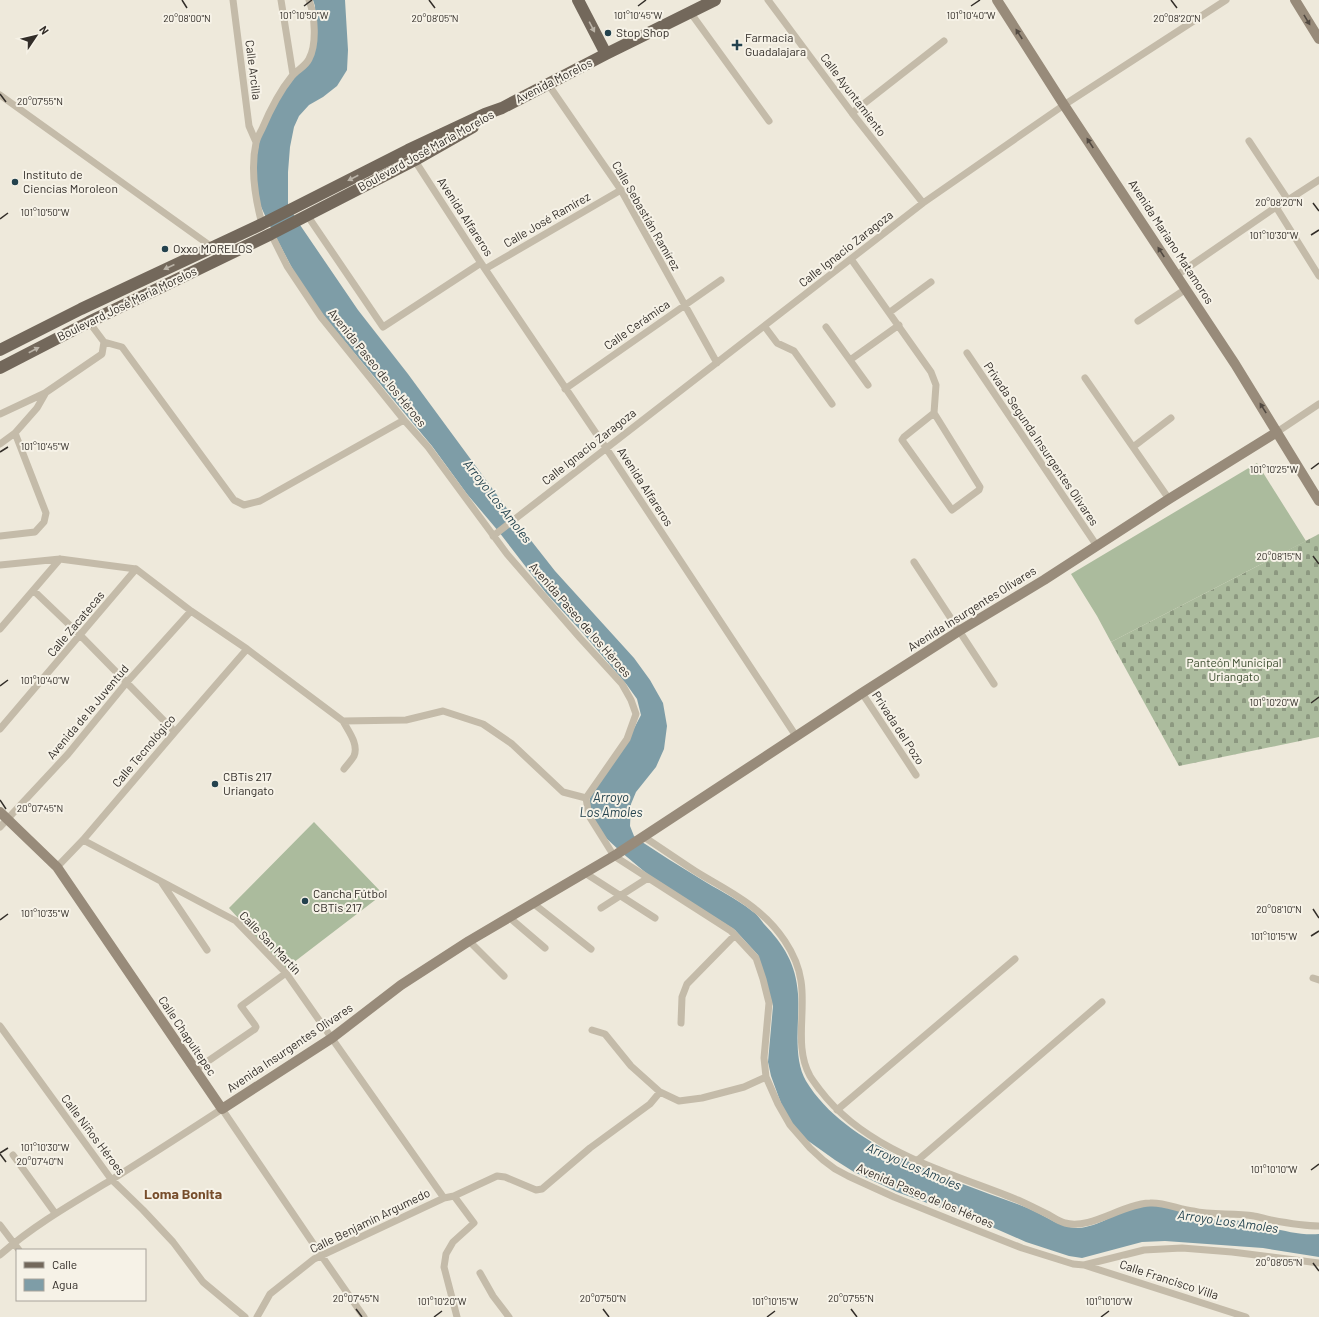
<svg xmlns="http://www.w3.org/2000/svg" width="1319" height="1317" font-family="Barlow,sans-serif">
  <defs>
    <pattern id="cemetery-stones" width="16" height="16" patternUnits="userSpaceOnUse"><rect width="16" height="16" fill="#abbb9d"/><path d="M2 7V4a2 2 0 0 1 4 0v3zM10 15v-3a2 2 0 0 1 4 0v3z" fill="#8c9880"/></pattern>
  </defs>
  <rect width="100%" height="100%" fill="#eee9db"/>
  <!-- cemetery -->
  <path fill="url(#cemetery-stones)" d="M 1319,534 L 1319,737 L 1179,766 L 1111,642 Z"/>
  <!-- pitch -->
  <path fill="#abbb9d" d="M 1257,463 L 1306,541 L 1111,642 L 1097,616 L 1071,574 Z
    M 314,822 L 383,894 L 285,969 L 229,908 Z"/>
  <!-- water -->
  <path fill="#7e9da7" d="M 313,0 L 345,0 L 348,50 L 347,70 L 337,86 L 323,97 L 309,105 L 299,116 L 294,127 L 290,147 L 288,172 L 288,205 L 298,222 L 358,310 L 408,374 L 522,529 L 555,571 L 634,658 L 650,680 L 663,703 L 667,726 L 664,749 L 656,767 L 636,792 L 631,804 L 630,826 L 634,836 L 639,840 C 659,853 679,866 699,878 C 716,889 736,898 752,911 C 757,914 760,919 764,924 C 784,945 796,964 798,994 C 800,1020 792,1057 806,1081 C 847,1149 954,1180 1025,1207 C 1042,1213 1059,1228 1078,1228 C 1099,1227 1116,1212 1136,1207 C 1142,1205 1152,1206 1158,1206 C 1174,1207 1190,1214 1205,1218 C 1221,1221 1238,1219 1254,1223 C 1275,1228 1297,1236 1319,1234 L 1319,1257 L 1263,1248 L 1165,1241 L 1142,1242 L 1082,1258 L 1069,1256 L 1026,1242 L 985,1224 L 897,1192 L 854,1172 L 835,1160 L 807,1140 L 794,1127 L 782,1106 L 771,1076 L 768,1062 L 773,1006 L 758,955 L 735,930 L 651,877 L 621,852 L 605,837 L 592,816 L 590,808 L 590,798 L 598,785 L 628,740 L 641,715 L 637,699 L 627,685 L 582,632 L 546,593 L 499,532 L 467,494 L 432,446 L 326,319 L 302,287 L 269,224 L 257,198 L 254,170 L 260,138 L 279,98 L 316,45 L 315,6 Z"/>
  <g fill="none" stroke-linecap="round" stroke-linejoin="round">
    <!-- street -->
    <path stroke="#c4bba9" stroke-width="7" d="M 233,0 L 249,126 L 256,142
      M 281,0 L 293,75
      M 768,0 L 852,113 L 923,203
      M 690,12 L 769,121
      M 548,84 L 621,190 L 717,363
      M 0,95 L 212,247 L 219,259
      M 852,113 L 944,41
      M 1249,141 L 1288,200
      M 408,150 L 481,263 L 606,448 L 796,736
      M 1276,207 L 1319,276
      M 307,215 L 383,327 L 481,263
      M 262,224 C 255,198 250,170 256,143 C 257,138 260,133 262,129 C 270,110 279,92 292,76 C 297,70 306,66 309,59 C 317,44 315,16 309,0
      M 271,234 L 287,266 L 321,317 L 404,420 L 428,447 L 507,554 L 580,638 L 622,684 L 631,700 L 636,714 L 627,739 L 586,798 L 589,816 L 614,856 L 731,931 L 756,958 L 763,979 L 769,1003 L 764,1058 L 766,1077 L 778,1104 L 790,1125 L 810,1148 L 823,1160 L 835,1169 L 848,1176 L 894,1197 L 956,1222 L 1022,1248 L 1073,1264 L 1084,1265 L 1144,1250 L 1182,1248 L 1232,1252 L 1319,1263
      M 851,259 L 931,372 L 936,385 L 934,413 L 980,487 L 979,490 L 952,510 L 902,440 L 904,437 L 934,413
      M 485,269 L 621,190
      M 1177,275 L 1276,207 L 1288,200 L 1319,180
      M 890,312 L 931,282
      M 1138,321 L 1186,289
      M 765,327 L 777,343 L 794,351 L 832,404
      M 826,327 L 868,385
      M 104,342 L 122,347 L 234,500 L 244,505 L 260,501 L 404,420
      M 967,353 L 1097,546
      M 850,360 L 899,325
      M 1085,378 L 1169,499
      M 565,389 L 721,280
      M 0,414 L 45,393 L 102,354 L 104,342 L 89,322
      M 1277,432 L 1319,404
      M 0,444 L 15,433 L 37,408 L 45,394
      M 1133,447 L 1171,418
      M 0,536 L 35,532 L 44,522 L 46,513 L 15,433
      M 493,536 L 923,203 L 1064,105 L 1226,0
      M 914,562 L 994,684
      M 0,565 L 60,559 L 136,569 L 191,611 L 247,649 L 343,721 L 406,720 L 443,711 L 483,724 L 512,744 L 563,792 L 586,798
      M 34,591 L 80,635 L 175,732
      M 0,629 L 60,559
      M 862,693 L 916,775
      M 343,721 C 348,731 359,744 354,756 C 351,761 347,765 344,769
      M 0,729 L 136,569
      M 0,827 L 68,754 L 127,682 L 191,611
      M 644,837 C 661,848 678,860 695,871 C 714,883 737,894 755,909 C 777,926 797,953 801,981 C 806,1012 794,1047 810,1076 C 813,1081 817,1086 820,1090 C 867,1152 949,1172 1018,1200 C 1029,1205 1039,1210 1049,1215 C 1054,1218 1060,1222 1065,1223 C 1091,1230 1122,1204 1150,1203 C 1164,1202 1178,1209 1193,1211 C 1213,1216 1234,1212 1254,1216 C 1260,1217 1265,1219 1271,1220 C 1287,1223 1303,1226 1319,1226
      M 83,840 L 236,921 L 286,973 L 444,1198
      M 57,867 L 83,840 L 175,732 L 247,649
      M 585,873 L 655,918
      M 162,883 L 207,950
      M 534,904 L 591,949
      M 601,908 L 648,878
      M 510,918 L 545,948
      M 469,941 L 504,976
      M 1313,978 L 1319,980
      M 681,1023 L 682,997 L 687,984 L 735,935
      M 0,1026 L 111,1179 L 143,1210 L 173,1242 L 203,1282 L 245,1317
      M 592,1030 L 605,1034 L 631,1066 L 660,1092 L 679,1101 L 702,1098 L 744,1087 L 766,1077
      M 195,1070 L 255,1029 L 256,1027 L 255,1025 L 241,1006 L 286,973
      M 837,1110 L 1015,959
      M 13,1155 L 55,1213
      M 918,1160 L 1102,1002
      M 454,1196 L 474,1223 L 453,1242 L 446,1254 L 444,1267 L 457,1317
      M 0,1225 L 19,1250
      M 0,1255 C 34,1225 73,1203 111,1180 C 148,1157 185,1133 222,1109 L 321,1255 L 364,1317
      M 1084,1265 L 1246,1317
      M 480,1273 L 493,1296 L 509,1317
      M 257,1317 L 270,1294 L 314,1259 L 444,1198 L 454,1196 L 497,1176 L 505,1177 L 536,1190 L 542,1189 L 590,1148 L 650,1104 L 660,1092"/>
    <!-- secondary -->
    <path stroke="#988b7a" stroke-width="10" d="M 997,0 L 1064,105 L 1235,364 L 1319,501
      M 1295,0 L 1319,39
      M 0,812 L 57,867 L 222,1109 L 332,1038 L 401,985 L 469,941 L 617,854 L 862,693 L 959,631 L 1044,580 L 1169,499 L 1277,432"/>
    <!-- primary -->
    <path stroke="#73685b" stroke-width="12" d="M 578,0 L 606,54
      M 0,350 L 81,309 L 262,224 L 408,150 L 485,114 L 502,108 L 606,54 L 715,0
      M 0,368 L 89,322 L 271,234 L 415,160 L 473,127"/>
  </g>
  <!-- one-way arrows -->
  <defs><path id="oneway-solid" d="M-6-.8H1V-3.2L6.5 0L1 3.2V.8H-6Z"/></defs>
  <g fill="#514941">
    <use href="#oneway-solid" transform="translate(1307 20) rotate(59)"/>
    <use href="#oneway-solid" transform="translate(1019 34) rotate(-123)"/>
    <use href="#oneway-solid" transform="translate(1090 143) rotate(-123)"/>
    <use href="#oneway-solid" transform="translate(1161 252) rotate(-123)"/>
    <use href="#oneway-solid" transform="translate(1263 408) rotate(-122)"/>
  </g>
  <g fill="#bbb4a8">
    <use href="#oneway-solid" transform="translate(592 27) rotate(62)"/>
    <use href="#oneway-solid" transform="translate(353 178) rotate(153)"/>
    <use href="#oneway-solid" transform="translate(169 267) rotate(155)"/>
    <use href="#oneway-solid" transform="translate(34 350) rotate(-28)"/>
  </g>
  <!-- ticks -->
  <path fill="none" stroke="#322d28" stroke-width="1.5" d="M 182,0 L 187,8M 429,0 L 435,8M 1171,0 L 1177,8M 304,6 L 312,0M 638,6 L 646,0M 971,6 L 980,0M 0,94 L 6,102M 1313,203 L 1319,211M 0,219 L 8,213M 1311,235 L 1319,230M 0,452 L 8,447M 1311,469 L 1319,463M 1313,556 L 1319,564M 0,686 L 8,680M 1311,703 L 1319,697M 0,800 L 6,809M 1313,909 L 1319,918M 0,920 L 8,914M 1311,936 L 1319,931M 0,1153 L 8,1148M 0,1154 L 6,1162M 1311,1170 L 1319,1164M 1313,1263 L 1319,1271M 356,1309 L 362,1317M 603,1309 L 609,1317M 851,1309 L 857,1317M 434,1317 L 442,1311M 767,1317 L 775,1311M 1101,1317 L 1109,1311"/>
  <!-- markers -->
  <g fill="#23424e" stroke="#f6f2e7" stroke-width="1.5">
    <circle cx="608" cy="33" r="4"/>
    <path d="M735 39h4v4h4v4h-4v4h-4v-4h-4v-4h4z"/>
    <circle cx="15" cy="182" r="4"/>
    <circle cx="165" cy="249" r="4"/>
    <circle cx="215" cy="784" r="4"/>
    <circle cx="305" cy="901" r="4"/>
  </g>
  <g text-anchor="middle" stroke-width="4" stroke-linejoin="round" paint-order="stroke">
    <!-- poi labels -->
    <g font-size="12" fill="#322d28" stroke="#f6f2e7" text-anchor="start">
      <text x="616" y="37">Stop Shop</text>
      <text x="745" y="42">Farmacia<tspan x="745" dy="14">Guadalajara</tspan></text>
      <text x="23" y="179">Instituto de<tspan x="23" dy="14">Ciencias Moroleon</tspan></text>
      <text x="173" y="253">Oxxo MORELOS</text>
      <text x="223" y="781">CBTis 217<tspan x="223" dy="14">Uriangato</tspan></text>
      <text x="313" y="898">Cancha Fútbol<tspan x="313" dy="14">CBTis 217</tspan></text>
    </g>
    <!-- street labels -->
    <g font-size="12" fill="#322d28" stroke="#f6f2e7">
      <text transform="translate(253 70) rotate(83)" y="4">Calle Arcilla</text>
      <text transform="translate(554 81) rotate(-27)" y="4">Avenida Morelos</text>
      <text transform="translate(853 95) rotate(53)" y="4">Calle Ayuntamiento</text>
      <text transform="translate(426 151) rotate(-29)" y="4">Boulevard José María Morelos</text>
      <text transform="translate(646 216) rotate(60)" y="4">Calle Sebastián Ramírez</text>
      <text transform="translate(465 217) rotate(57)" y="4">Avenida Alfareros</text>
      <text transform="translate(547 220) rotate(-30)" y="4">Calle José Ramírez</text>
      <text transform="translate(1171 242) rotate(57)" y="4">Avenida Mariano Matamoros</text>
      <text transform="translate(846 249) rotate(-38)" y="4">Calle Ignacio Zaragoza</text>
      <text transform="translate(127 304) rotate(-26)" y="4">Boulevard José María Morelos</text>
      <text transform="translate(637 325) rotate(-35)" y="4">Calle Cerámica</text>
      <text transform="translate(377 368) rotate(51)" y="4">Avenida Paseo de los Héroes</text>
      <text transform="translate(1041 444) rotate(56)" y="4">Privada Segunda Insurgentes Olivares</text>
      <text transform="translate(589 447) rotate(-38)" y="4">Calle Ignacio Zaragoza</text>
      <text transform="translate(645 487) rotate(57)" y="4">Avenida Alfareros</text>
      <text transform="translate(972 609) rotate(-32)" y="4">Avenida Insurgentes Olivares</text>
      <text transform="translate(580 620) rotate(49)" y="4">Avenida Paseo de los Héroes</text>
      <text transform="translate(76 624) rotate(-50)" y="4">Calle Zacatecas</text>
      <text transform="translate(88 712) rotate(-50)" y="4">Avenida de la Juventud</text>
      <text transform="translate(898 728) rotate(57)" y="4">Privada del Pozo</text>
      <text transform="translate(144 751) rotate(-50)" y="4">Calle Tecnológico</text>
      <text transform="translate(270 943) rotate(46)" y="4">Calle San Martín</text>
      <text transform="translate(187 1036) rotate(56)" y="4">Calle Chapultepec</text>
      <text transform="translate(290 1048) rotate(-34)" y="4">Avenida Insurgentes Olivares</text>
      <text transform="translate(93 1135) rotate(53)" y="4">Calle Niños Héroes</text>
      <text transform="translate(925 1196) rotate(23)" y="4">Avenida Paseo de los Héroes</text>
      <text transform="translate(370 1221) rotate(-26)" y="4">Calle Benjamín Argumedo</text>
      <text transform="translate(1169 1280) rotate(18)" y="4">Calle Francisco Villa</text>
    </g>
    <!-- park labels -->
    <g font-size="12" fill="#3c4d2f" stroke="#f6f2e7">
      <text x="1234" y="667">Panteón Municipal<tspan x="1234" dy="14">Uriangato</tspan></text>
    </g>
    <!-- water labels -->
    <g font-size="13" font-style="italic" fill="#23424e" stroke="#f6f2e7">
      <text transform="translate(498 501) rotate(52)" y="5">Arroyo Los Amoles</text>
      <text x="611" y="802">Arroyo<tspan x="611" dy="15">Los Amoles</tspan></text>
      <text transform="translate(914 1166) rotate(23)" y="5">Arroyo Los Amoles</text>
      <text transform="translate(1228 1221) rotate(8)" y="5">Arroyo Los Amoles</text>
    </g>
    <!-- quarter labels -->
    <g font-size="14" font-weight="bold" fill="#774d2b" stroke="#f6f2e7">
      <text x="183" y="1199">Loma Bonita</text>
    </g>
  </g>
  <g font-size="10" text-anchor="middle" fill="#322d28" stroke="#f6f2e7" stroke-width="4" stroke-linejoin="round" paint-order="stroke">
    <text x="304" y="19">101°10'50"W</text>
    <text x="638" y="19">101°10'45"W</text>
    <text x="971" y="19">101°10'40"W</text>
    <text x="187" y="22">20°08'00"N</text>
    <text x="435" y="22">20°08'05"N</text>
    <text x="1177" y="22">20°08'20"N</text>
    <text x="40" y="105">20°07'55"N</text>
    <text x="1279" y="206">20°08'20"N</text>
    <text x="45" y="216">101°10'50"W</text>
    <text x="1274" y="239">101°10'30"W</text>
    <text x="45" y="450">101°10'45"W</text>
    <text x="1274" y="473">101°10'25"W</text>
    <text x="1279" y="560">20°08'15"N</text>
    <text x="45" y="684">101°10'40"W</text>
    <text x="1274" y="706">101°10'20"W</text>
    <text x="40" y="812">20°07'45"N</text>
    <text x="1279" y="913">20°08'10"N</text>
    <text x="45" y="917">101°10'35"W</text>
    <text x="1274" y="940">101°10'15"W</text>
    <text x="45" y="1151">101°10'30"W</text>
    <text x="40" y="1165">20°07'40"N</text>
    <text x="1274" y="1173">101°10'10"W</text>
    <text x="1279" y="1266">20°08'05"N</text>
    <text x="356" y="1302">20°07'45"N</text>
    <text x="603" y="1302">20°07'50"N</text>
    <text x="851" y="1302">20°07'55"N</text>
    <text x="442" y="1305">101°10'20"W</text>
    <text x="775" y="1305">101°10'15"W</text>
    <text x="1109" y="1305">101°10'10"W</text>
  </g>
  <!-- legend -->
  <rect x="16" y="1249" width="130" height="52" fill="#f6f2e7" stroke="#a8a39b"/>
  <rect x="24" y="1262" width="20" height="6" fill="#73685b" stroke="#a8a39b"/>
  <text x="52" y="1269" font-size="12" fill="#322d28">Calle</text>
  <rect x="24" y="1279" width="20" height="12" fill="#7e9da7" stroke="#a8a39b"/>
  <text x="52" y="1289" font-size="12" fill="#322d28">Agua</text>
  <!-- north arrow -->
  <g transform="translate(36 36) rotate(55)" stroke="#f6f2e7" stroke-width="3" paint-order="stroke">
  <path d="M0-3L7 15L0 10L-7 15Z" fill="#322d28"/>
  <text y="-6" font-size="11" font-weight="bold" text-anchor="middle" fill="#322d28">N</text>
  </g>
</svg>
